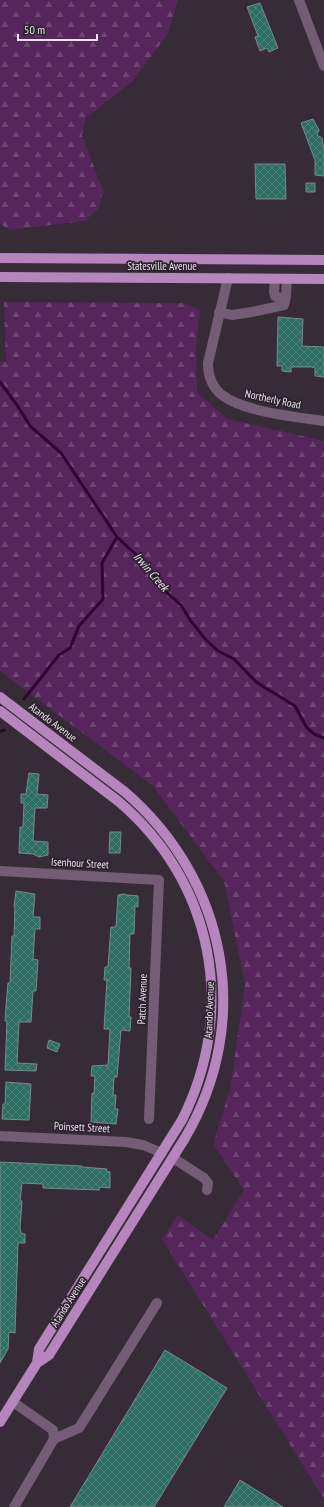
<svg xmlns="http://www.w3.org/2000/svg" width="324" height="1507" font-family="'PT Sans Narrow',sans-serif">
  <defs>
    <pattern id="forest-firs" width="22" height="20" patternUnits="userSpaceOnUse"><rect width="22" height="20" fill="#55255b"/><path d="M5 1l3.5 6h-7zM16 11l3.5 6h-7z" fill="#6e4473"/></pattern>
    <pattern id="building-cross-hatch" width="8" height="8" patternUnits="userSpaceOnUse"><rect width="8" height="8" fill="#2e6e62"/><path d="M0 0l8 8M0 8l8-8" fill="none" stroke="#4c8379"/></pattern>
  </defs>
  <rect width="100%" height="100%" fill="#372b38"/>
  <!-- forest -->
  <path fill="url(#forest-firs)" d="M 0,0 L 178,0 L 167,35 L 133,81 L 86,118 L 82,135 L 103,191 L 99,208 L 85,221 L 10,230 L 0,224 Z
    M 4,302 L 183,303 L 200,310 L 196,348 L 197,393 L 228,419 L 324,441 L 324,1499 L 162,1239 L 178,1215 L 213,1240 L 244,1190 L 213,1144 L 230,1089 L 245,984 L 224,881 L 153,786 L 0,671 L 0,362 L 6,362 Z"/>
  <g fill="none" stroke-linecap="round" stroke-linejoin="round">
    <!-- stream -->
    <path stroke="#2e0533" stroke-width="3" d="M 0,382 L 19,408 L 30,426 L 61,453 L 117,537 L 146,564 L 164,590 L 181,605 L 190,620 L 206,640 L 218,651 L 234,659 L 256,682 L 295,706 L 307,728 L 314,734 L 324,738
      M 24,699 L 59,655 L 70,648 L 79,626 L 103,599 L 102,563 L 117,537
      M 0,732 L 4,730"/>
  </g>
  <!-- building -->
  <path fill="url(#building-cross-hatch)" stroke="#758c87" d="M 260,3 L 278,48 L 269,52 L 267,48 L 260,51 L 255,37 L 258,36 L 247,7 Z
    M 313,119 L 319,130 L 317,135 L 322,138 L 324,149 L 324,176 L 315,175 L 315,160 L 301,123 Z
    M 255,164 L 285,164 L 286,199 L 256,199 Z
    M 306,183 L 315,183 L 315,192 L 306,192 Z
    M 278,317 L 303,319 L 302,346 L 324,347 L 324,377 L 315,376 L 315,368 L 312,367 L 291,367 L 291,372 L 282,371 L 282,366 L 277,366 Z
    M 29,773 L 39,774 L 37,794 L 48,795 L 47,808 L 35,808 L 33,841 L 48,842 L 48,855 L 39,857 L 33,854 L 19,853 L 20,827 L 23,827 L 24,803 L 21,803 L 21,794 L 26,794 Z
    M 110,832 L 121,832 L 120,853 L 109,853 Z
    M 16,891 L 35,894 L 33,917 L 40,917 L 40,929 L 35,929 L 33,959 L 38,960 L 36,991 L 33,991 L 31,1022 L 19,1022 L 17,1063 L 37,1064 L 36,1071 L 5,1070 L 7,1021 L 5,1021 L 6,1006 L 8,983 L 10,983 L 12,936 L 14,936 L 15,907 L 14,907 Z
    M 124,894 L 127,895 L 138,896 L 138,907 L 135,906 L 134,934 L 130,934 L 129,968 L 131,968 L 129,1017 L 131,1017 L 130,1031 L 121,1030 L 117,1077 L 114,1077 L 113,1095 L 116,1095 L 115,1109 L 118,1109 L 116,1124 L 91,1122 L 92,1093 L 94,1094 L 95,1076 L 91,1076 L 92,1066 L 108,1065 L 110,1029 L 104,1029 L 107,980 L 104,980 L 105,967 L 108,967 L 111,927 L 116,927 L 118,895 Z
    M 49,1040 L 60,1044 L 57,1052 L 47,1048 Z
    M 6,1082 L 31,1084 L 29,1120 L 2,1119 L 3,1104 L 5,1104 Z
    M 0,1162 L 82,1166 L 82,1167 L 107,1169 L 106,1171 L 110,1172 L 110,1188 L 100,1187 L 99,1190 L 43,1188 L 43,1184 L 22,1183 L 20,1201 L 22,1201 L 20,1228 L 21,1233 L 25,1234 L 25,1243 L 18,1243 L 15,1333 L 9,1332 L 8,1349 L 0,1363 Z
    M 165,1350 L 227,1388 L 154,1507 L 70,1507 Z
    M 240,1480 L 283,1507 L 224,1507 Z"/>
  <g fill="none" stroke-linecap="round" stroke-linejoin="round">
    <!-- minor -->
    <path stroke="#745c77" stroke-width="10" d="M 299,0 L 324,66
      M 228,278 L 208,363 C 208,375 212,387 222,395 C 244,412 296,417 324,421
      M 275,279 L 274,292 L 275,296 L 279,298 L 286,297
      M 219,312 L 232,315 L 252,312 L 284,305 L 286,296 L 287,279
      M 0,871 L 159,880 L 149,1119
      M 0,1136 L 126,1142 L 143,1145 L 162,1153
      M 173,1158 L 204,1178 L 208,1183 L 207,1190
      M 13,1402 L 53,1430 L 54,1439 L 14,1507
      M 54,1439 L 79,1428 L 157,1303"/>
    <!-- major -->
    <path stroke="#b785bd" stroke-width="10" d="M 0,258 L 324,260
      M 0,277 L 324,279
      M 0,697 L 125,792 C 227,880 254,1021 185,1138 L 49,1355 L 37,1363
      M 0,711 L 118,801 C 213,881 238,1009 182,1120 L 39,1349 L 37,1363 L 0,1422"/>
  </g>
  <g text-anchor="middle" stroke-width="3.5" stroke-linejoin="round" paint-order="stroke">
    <!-- street labels -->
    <g font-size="11" fill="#ebe3eb" stroke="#2c212e">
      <text x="162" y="270">Statesville Avenue</text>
      <text transform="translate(273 399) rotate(12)" y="4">Northerly Road</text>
      <text transform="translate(53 722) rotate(37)" y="4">Atando Avenue</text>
      <text transform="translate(80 863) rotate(3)" y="4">Isenhour Street</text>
      <text transform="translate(142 999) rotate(-88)" y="4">Patch Avenue</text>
      <text transform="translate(209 1010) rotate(-88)" y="4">Atando Avenue</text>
      <text transform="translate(82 1127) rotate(3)" y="4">Poinsett Street</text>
      <text transform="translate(68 1302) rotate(-58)" y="4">Atando Avenue</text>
    </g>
    <!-- water labels -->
    <g font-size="12" font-style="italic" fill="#f8d8fb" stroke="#2c212e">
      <text transform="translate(151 572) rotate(49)" y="4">Irwin Creek</text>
    </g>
  </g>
  <!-- scale -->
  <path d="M18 34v6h79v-6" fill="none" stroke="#ebe3eb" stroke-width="2"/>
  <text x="24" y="34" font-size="12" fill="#ebe3eb" stroke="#2c212e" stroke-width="3" paint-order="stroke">50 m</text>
</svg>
